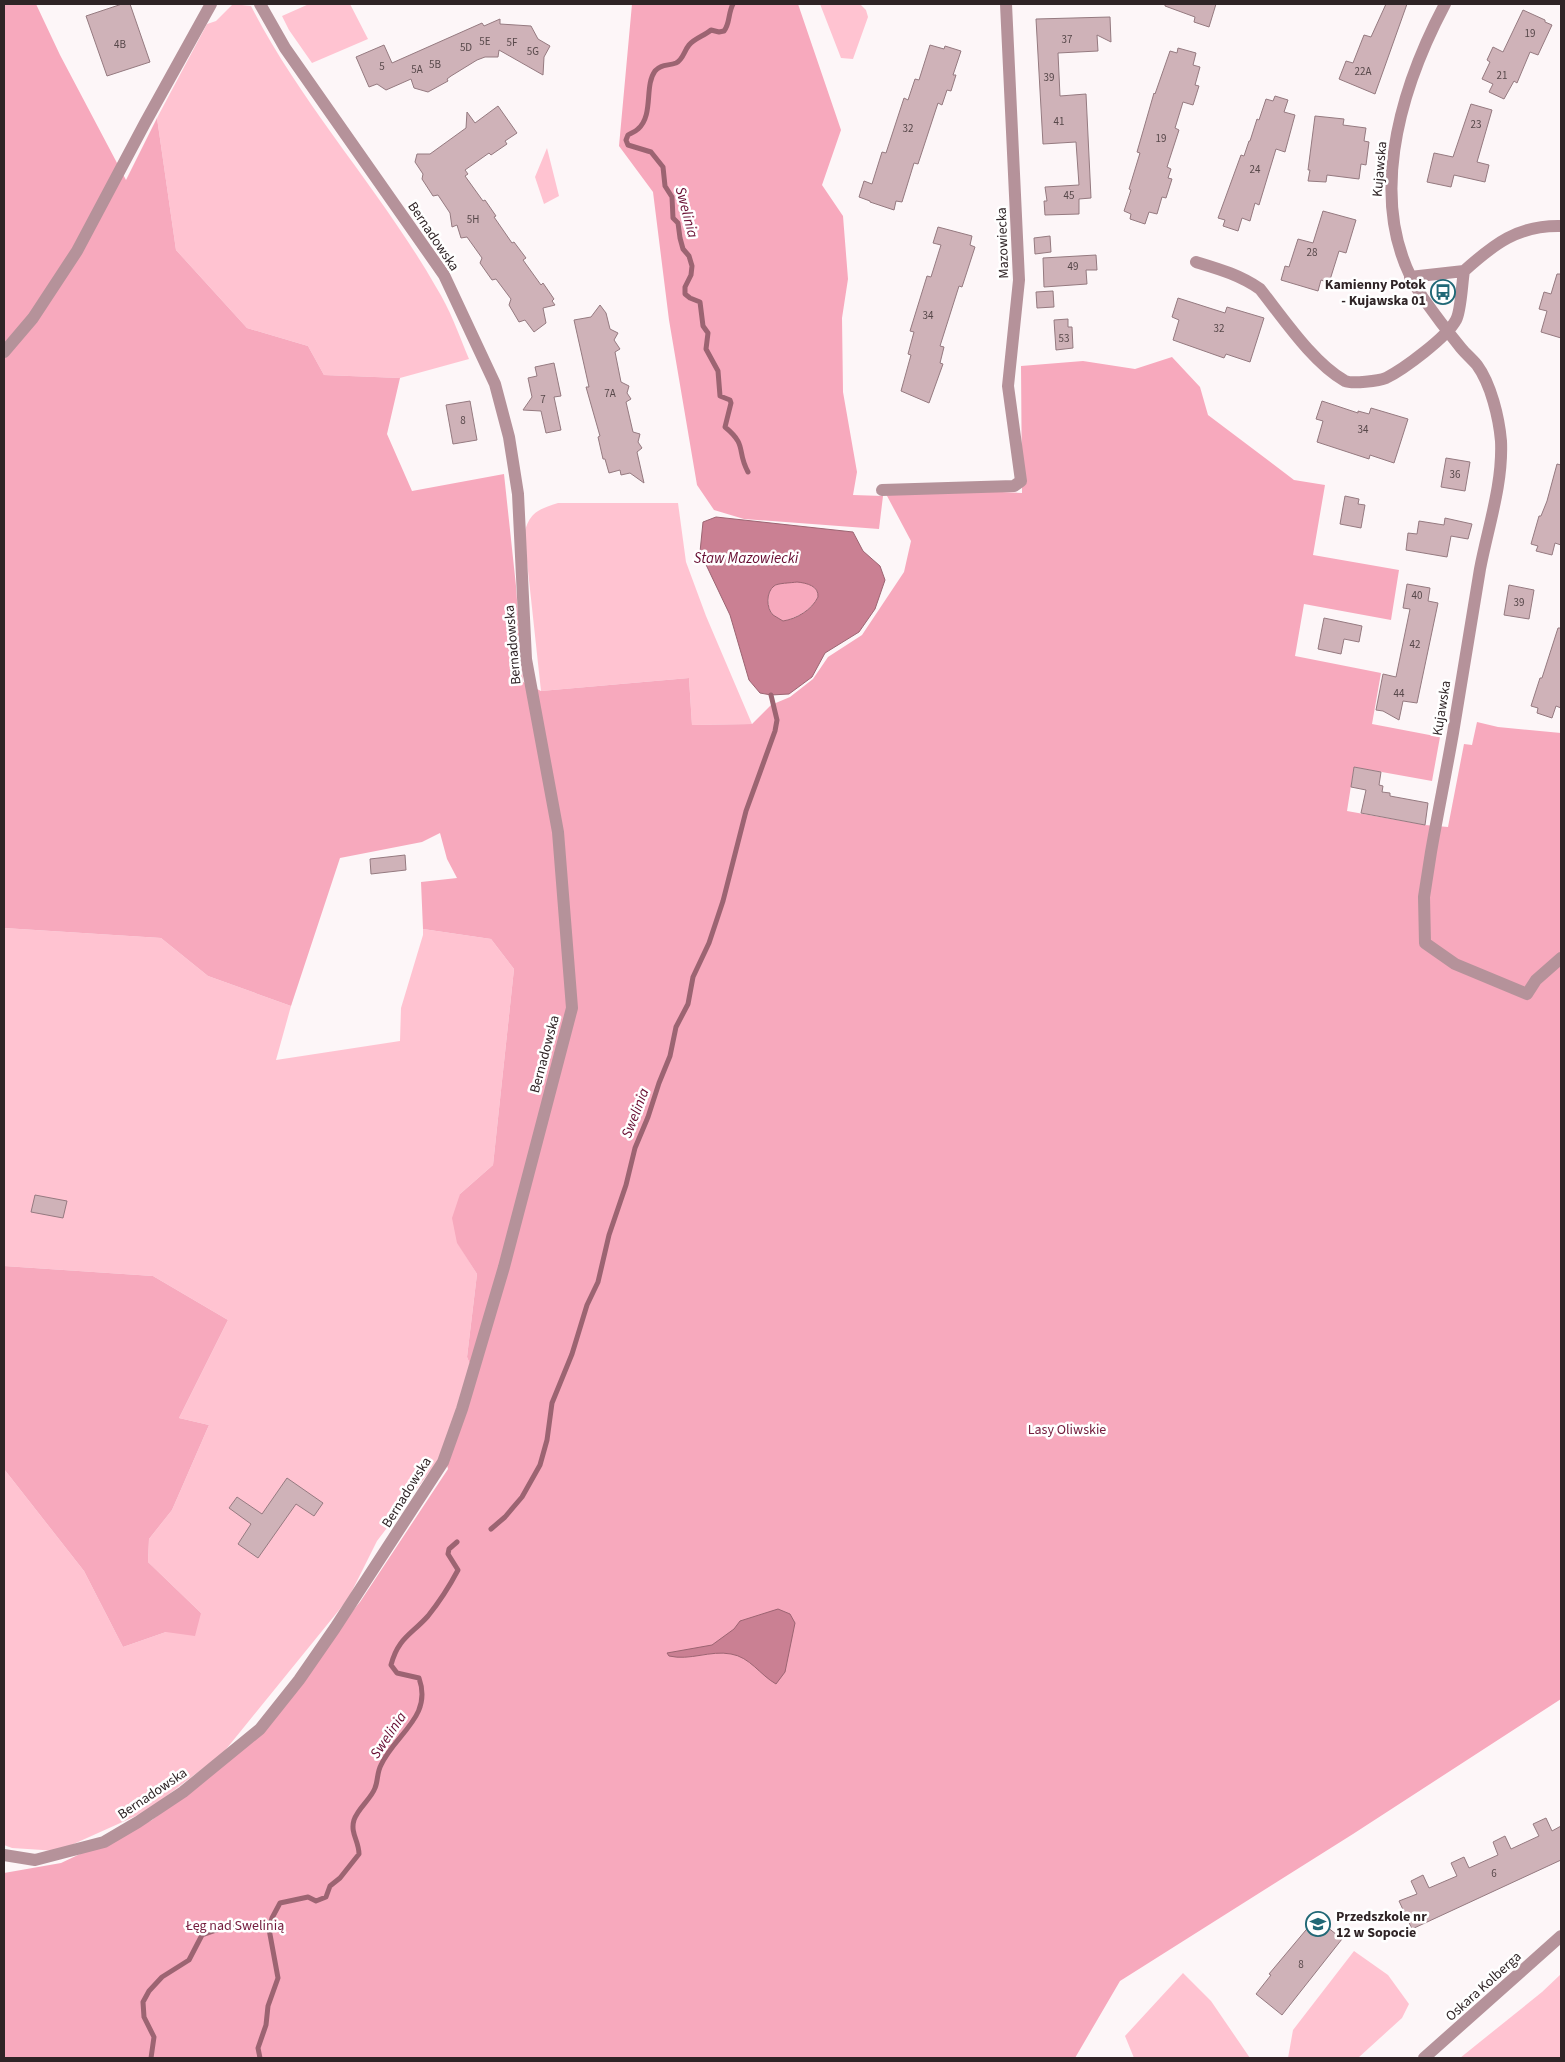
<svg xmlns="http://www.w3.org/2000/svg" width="1565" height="2062" font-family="'Source Sans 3',sans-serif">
  <rect width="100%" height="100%" fill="#fdf6f8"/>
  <!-- green -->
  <path fill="#ffc3d1" d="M 233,4 L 251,6 C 302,106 380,189 436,287 C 450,309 459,335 469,359 L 400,378 L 324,375 L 308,346 L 247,328 L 176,250 L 157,118 L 207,24 L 216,21 Z
    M 309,4 L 350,4 L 368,39 L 312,63 L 289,30 L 282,16 Z
    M 820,4 L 860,4 L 866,10 L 868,17 L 853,59 L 841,58 Z
    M 547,148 L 559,196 L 544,204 L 535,177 Z
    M 558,503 L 678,503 L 686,562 L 706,616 L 752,724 L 692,725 L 689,678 L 541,691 L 524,534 C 530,512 537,510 558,503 Z
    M 4,928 L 161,938 L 208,976 L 291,1006 L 276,1060 L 400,1041 L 401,1008 L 423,935 L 423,929 L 491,939 L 514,969 L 493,1165 L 460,1194 L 457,1242 L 477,1274 L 467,1357 L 470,1364 L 444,1453 L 377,1541 L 348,1599 L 223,1753 L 147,1811 L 58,1851 L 12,1848 L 4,1845 L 4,1469 L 84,1571 L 123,1647 L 166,1632 L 201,1613 L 148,1562 L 149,1539 L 172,1510 L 209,1425 L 179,1418 L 228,1320 L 153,1276 L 4,1266 Z
    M 1354,1951 L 1388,1975 L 1409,2004 L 1402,2018 L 1358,2058 L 1288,2058 L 1293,2030 Z
    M 1183,1973 L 1211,2001 L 1250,2058 L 1134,2058 L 1125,2036 Z
    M 1561,1974 L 1561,2058 L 1460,2058 L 1542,1992 Z"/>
  <!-- forest -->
  <path fill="#f7a9bd" d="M 4,4 L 36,4 L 60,55 L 126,180 L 157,118 L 176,250 L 247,328 L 308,346 L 324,375 L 400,378 L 387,434 L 412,491 L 504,474 L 516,586 L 523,682 L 541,691 L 689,678 L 692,725 L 752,724 L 771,705 L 790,697 L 813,679 L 828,657 L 862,635 L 904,572 L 911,541 L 886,494 L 937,489 L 1022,493 L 1021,366 L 1083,361 L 1135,369 L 1172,357 L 1200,387 L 1208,415 L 1294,480 L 1325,485 L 1313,555 L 1399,570 L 1391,620 L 1304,604 L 1295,656 L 1381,673 L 1372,724 L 1440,737 L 1432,781 L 1354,767 L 1347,811 L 1425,825 L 1448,827 L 1464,744 L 1472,745 L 1477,722 L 1498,727 L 1561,733 L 1561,1699 L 1353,1834 L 1120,1981 L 1075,2058 L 4,2058 L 4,1873 L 61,1863 L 152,1820 L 230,1759 L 360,1602 L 448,1469 L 444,1453 L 470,1364 L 467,1357 L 477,1274 L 457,1243 L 452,1218 L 460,1194 L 493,1165 L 514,969 L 491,939 L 423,929 L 421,882 L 457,878 L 447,859 L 440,833 L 422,842 L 340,858 L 291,1006 L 208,976 L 161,938 L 4,928 Z
    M 632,4 L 798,4 L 841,130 L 822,185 L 843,216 L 848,279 L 842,318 L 843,392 L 857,472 L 853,495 L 883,496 L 879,529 L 744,519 L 714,510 L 697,485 L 669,320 L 653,192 L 619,146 Z
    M 797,581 C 807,583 819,586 818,597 C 812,610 796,618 783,621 C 780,619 776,617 773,615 C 767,608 766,592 774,586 C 777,583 791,583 797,581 Z
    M 4,1266 L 153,1276 L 228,1320 L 179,1418 L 209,1425 L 172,1510 L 149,1539 L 148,1562 L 201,1613 L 195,1636 L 166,1632 L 123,1647 L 84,1571 L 4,1469 Z"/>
  <!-- water -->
  <path fill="#ca8093" stroke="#9c6472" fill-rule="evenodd" d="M 716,517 L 853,532 L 863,551 L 880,566 L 885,580 L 875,609 L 859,632 L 825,653 L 812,677 L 789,694 L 771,695 L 760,693 L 749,680 L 730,615 L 700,552 L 703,522 ZM 797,582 C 807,583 819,586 818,597 C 812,610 796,619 783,621 C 780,619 776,617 773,615 C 766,608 766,592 774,586 C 777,583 791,583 797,582 Z
    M 778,1609 L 790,1614 L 795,1623 L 785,1672 L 776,1684 C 760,1675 750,1657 731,1654 C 710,1650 690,1661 669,1656 L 667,1653 L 712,1645 L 734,1629 L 740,1621 Z"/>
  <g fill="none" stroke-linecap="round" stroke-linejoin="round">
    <!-- stream -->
    <path stroke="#9c6472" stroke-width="5" d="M 733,4 C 728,13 730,24 724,31 L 719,32 L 711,30 C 704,36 695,38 689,45 C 684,51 683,60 676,63 C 668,66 661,64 655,71 C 644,86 654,115 638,129 C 635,132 631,133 628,135 L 626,140 L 628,145 L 651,152 L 663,167 L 665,186 L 672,197 L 673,218 L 678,223 L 680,238 L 683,249 L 689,256 L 692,266 L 691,275 L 685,287 L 685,294 L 690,298 L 700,302 L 703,326 L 708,333 L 706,349 L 718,371 L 720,396 L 730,400 L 731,403 L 725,427 C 748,446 736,450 748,472
      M 491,1529 L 505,1517 L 522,1497 L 540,1465 L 547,1440 L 552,1403 L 572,1354 L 587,1305 L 598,1282 L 609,1235 L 626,1185 L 635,1148 L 648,1117 L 659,1083 L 670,1056 L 676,1027 L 688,1004 L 693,977 L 709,943 L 723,901 L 746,811 L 775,731 L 777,720 L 771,695
      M 151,2058 L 154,2037 L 144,2017 L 143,2002 L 149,1991 L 162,1977 L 189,1960 L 202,1935 L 228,1926 L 269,1929
      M 260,2058 L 258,2048 L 266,2025 L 268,2006 L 278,1978 L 269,1929 L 272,1918 L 280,1903 L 308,1897 L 316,1901 L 326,1897 L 330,1886 L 340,1878 L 359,1854 C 359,1841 350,1833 354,1820 C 358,1808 371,1799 375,1788 C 378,1781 377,1772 381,1765 C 395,1734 433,1717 419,1678 L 397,1673 L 391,1665 C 398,1638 411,1635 428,1616 C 440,1601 449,1587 458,1570 L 448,1554 L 449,1549 L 457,1542"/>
  </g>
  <!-- building -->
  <path fill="#cfb2b8" stroke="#957a80" d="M 122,4 L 130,4 L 150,62 L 107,76 L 86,16 Z
    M 1165,4 L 1216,4 L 1209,27 L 1194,22 L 1195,17 L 1165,6 Z
    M 1386,4 L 1407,4 L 1375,94 L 1339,79 L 1346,61 L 1353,63 L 1364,35 L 1371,37 Z
    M 1523,10 L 1545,20 L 1545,22 L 1552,25 L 1538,55 L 1530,52 L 1517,83 L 1514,81 L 1504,99 L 1489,92 L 1493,84 L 1482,79 L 1490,62 L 1487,60 L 1493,47 L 1503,52 Z
    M 1110,17 L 1111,42 L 1097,35 L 1098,51 L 1058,53 L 1060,96 L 1086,94 L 1091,198 L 1079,199 L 1079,214 L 1045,215 L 1044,201 L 1047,201 L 1045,187 L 1079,185 L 1076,142 L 1043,144 L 1036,19 Z
    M 500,19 L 500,24 L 531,26 L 538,39 L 550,46 L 544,57 L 543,75 L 499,50 L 498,57 L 485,57 L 477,60 L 451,76 L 447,79 L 448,81 L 428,92 L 414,88 L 411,79 L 386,90 L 377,84 L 369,87 L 356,57 L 384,45 L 392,63 L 482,23 L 484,26 Z
    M 930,45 L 944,49 L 945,46 L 961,51 L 953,75 L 956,75 L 951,91 L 947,90 L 942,105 L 938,103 L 918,164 L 914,163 L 902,202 L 896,201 L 894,210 L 870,202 L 870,201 L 859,197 L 864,181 L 872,184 L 882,152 L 886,153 L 904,98 L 908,100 L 915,79 L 919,80 Z
    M 1178,48 L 1196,53 L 1193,65 L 1200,67 L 1195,85 L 1199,86 L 1193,105 L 1183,102 L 1175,128 L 1179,130 L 1167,167 L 1171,169 L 1168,178 L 1172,179 L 1166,198 L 1162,197 L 1157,214 L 1149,212 L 1145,224 L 1130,219 L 1131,214 L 1124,211 L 1131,190 L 1129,189 L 1140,153 L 1137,152 L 1154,93 L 1155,94 L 1170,51 L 1177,53 Z
    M 1275,96 L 1288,100 L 1284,112 L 1295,115 L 1285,152 L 1276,149 L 1259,205 L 1255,203 L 1250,221 L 1242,218 L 1238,231 L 1223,226 L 1225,220 L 1218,218 L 1241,155 L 1244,156 L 1249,141 L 1250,141 L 1257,119 L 1259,120 L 1266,99 L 1273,101 Z
    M 1471,104 L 1492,110 L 1477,162 L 1489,165 L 1485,182 L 1454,175 L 1451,187 L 1427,182 L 1434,153 L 1453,157 Z
    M 498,106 L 517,133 L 505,141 L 507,144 L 491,155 L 489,153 L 465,170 L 468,174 L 465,176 L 483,201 L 485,200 L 496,216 L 494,217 L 512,243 L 514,242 L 526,258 L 523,260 L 541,285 L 543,283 L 554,299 L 552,301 L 555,305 L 543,308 L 546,323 L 534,332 L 525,320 L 519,322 L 509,305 L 511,299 L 496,279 L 492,280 L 480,263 L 482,258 L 467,237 L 461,238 L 457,225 L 452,227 L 450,213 L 438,195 L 433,196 L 422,179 L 423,174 L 415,162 L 417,154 L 430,154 L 466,128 L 467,112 L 475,123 Z
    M 1315,116 L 1344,119 L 1343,125 L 1366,128 L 1364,141 L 1369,142 L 1366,165 L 1361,164 L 1359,179 L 1327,175 L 1326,182 L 1308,181 L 1310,170 L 1308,170 Z
    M 1323,211 L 1356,220 L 1346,253 L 1339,251 L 1329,283 L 1321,280 L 1318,291 L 1281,280 L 1285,266 L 1289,267 L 1298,239 L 1313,243 Z
    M 938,227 L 972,236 L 970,245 L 975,247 L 962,287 L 959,286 L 940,346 L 944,347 L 940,363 L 943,364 L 929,403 L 901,391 L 911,355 L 908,354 L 914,332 L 910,331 L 927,276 L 931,277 L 941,245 L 933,243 Z
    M 1050,236 L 1051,252 L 1035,254 L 1034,238 Z
    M 1096,255 L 1097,270 L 1086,270 L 1087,284 L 1044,287 L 1043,258 Z
    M 1557,274 L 1561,274 L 1561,338 L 1541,332 L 1547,311 L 1539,309 L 1544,292 L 1551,294 Z
    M 1053,291 L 1054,307 L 1037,308 L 1036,292 Z
    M 1178,298 L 1225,313 L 1227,307 L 1264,318 L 1250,362 L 1226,354 L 1224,358 L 1173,340 L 1179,320 L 1172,317 Z
    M 600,305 L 606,313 L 610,329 L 618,333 L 614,340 L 620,349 L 615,352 L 621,382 L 629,386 L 627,393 L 631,399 L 626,402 L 633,432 L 640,434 L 638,442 L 642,448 L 637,452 L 644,483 L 630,473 L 621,475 L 620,470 L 609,473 L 605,459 L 603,459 L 598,437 L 600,436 L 586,387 L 589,387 L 574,320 L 591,317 Z
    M 1068,319 L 1068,327 L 1072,327 L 1073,348 L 1056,350 L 1054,320 Z
    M 554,363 L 561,396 L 554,397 L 561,430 L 546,433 L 541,411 L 523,410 L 532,397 L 528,378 L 537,376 L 535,367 Z
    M 470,401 L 477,440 L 453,444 L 446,405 Z
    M 1322,401 L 1358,413 L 1358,411 L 1369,414 L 1371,408 L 1408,419 L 1394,463 L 1370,455 L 1369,459 L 1317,442 L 1323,421 L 1316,419 Z
    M 1446,458 L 1470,462 L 1465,491 L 1441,487 Z
    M 1557,464 L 1561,465 L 1561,545 L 1555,543 L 1552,555 L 1536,551 L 1538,546 L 1531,544 L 1539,516 L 1541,516 L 1547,501 Z
    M 1345,496 L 1359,499 L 1358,504 L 1365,505 L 1361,528 L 1340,524 Z
    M 1445,518 L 1472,524 L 1468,539 L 1451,536 L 1447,557 L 1406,550 L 1408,533 L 1417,534 L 1419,521 L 1444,525 Z
    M 1407,584 L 1430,588 L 1428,601 L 1438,603 L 1417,703 L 1403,701 L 1399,720 L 1383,711 L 1376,710 L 1383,674 L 1396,677 L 1410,609 L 1403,608 Z
    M 1509,585 L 1534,590 L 1529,619 L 1504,615 Z
    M 1324,618 L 1362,626 L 1359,642 L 1344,639 L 1341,654 L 1318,649 Z
    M 1558,628 L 1561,628 L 1561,708 L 1556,706 L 1552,718 L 1537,713 L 1538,708 L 1531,706 L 1540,678 L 1542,678 Z
    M 1354,767 L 1381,772 L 1379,785 L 1383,786 L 1382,792 L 1390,793 L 1390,796 L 1428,803 L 1425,825 L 1361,813 L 1366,790 L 1351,787 Z
    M 405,855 L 406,870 L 371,874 L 370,859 Z
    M 35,1195 L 67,1201 L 63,1218 L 31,1212 Z
    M 287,1478 L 323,1503 L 314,1516 L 296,1504 L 258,1558 L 238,1544 L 251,1524 L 229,1508 L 237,1497 L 262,1514 Z
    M 1546,1818 L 1552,1831 L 1561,1826 L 1561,1860 L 1412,1929 L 1399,1901 L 1417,1894 L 1411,1881 L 1423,1875 L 1429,1888 L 1457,1876 L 1451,1863 L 1464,1857 L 1469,1868 L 1498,1855 L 1493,1842 L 1505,1836 L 1511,1849 L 1539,1836 L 1533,1824 Z
    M 1316,1918 L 1342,1939 L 1282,2015 L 1256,1994 L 1271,1975 L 1269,1974 Z"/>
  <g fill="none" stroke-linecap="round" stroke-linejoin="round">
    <!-- minor -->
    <path stroke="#b5929a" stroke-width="12" d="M 1445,4 C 1399,91 1363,209 1423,298 C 1435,315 1448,332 1461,348 C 1466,354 1472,359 1477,365 C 1491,384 1499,418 1501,441 C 1503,484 1488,527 1480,569 C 1471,624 1462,678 1453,733 C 1446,773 1438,812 1431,852 L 1424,897 L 1425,943 L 1455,964 L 1527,994 L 1536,980 L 1561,958
      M 1196,262 C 1219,269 1240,275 1260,289 C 1283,318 1313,363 1345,381 C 1352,384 1379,381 1386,378 C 1404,369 1447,337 1456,320 C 1461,312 1462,282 1464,271 C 1494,244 1518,225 1561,226
      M 1410,277 L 1464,271
      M 4,352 L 33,318 L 77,251 L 145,123 L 211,4
      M 882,490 L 1014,486 L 1021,481 L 1008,386 L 1019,280 L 1006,4
      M 4,1855 L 35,1860 L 104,1842 L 138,1822 L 183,1792 L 260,1729 L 299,1680 L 335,1628 L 443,1462 L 462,1409 L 504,1267 L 572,1008 L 558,832 L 526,659 L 518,494 L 509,437 L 495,384 L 444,275 L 285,48 L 260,4
      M 1424,2058 L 1561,1936"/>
  </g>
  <!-- icons -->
  <defs>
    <symbol id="bus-ring" viewBox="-11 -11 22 22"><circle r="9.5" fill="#fff" stroke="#206876" stroke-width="1.5"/><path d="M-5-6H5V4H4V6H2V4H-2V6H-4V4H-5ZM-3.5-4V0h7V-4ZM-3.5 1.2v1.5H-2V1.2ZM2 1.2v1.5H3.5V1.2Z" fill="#206876"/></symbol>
    <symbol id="school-ring" viewBox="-11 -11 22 22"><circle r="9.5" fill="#fff" stroke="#206876" stroke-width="1.5"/><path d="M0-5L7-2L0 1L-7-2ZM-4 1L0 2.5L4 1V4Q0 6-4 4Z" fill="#206876"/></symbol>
  </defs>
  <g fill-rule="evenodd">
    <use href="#bus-ring" x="1429" y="278" width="28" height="28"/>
    <use href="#school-ring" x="1304" y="1910" width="28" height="28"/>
  </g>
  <g text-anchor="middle" stroke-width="5" stroke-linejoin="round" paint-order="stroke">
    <!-- number labels -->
    <g font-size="11" fill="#57484a">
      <text x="1530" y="37">19</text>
      <text x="1067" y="43">37</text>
      <text x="485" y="45">5E</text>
      <text x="512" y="46">5F</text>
      <text x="120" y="48">4B</text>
      <text x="466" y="51">5D</text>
      <text x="533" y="55">5G</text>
      <text x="435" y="68">5B</text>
      <text x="382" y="70">5</text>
      <text x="417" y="73">5A</text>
      <text x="1363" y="75">22A</text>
      <text x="1502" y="79">21</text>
      <text x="1049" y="81">39</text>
      <text x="1059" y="125">41</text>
      <text x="1476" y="128">23</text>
      <text x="908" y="132">32</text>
      <text x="1161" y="142">19</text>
      <text x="1255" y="173">24</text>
      <text x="1069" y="199">45</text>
      <text x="473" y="223">5H</text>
      <text x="1312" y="256">28</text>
      <text x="1073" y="270">49</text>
      <text x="928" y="319">34</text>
      <text x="1219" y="332">32</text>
      <text x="1064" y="342">53</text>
      <text x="610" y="397">7A</text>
      <text x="543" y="403">7</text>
      <text x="463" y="424">8</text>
      <text x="1363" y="433">34</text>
      <text x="1455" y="478">36</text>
      <text x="1417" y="599">40</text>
      <text x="1519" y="606">39</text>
      <text x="1415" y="648">42</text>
      <text x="1399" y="697">44</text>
      <text x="1494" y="1877">6</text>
      <text x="1301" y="1968">8</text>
    </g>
    <!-- street labels -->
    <g font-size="14" fill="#2f2426" stroke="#fff">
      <text transform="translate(1379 169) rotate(-85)" y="5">Kujawska</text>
      <text transform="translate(434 236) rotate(56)" y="5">Bernadowska</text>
      <text transform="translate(1002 243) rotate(-92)" y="5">Mazowiecka</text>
      <text transform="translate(512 645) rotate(-95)" y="5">Bernadowska</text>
      <text transform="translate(1441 708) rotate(-81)" y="5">Kujawska</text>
      <text transform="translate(544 1054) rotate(-75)" y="5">Bernadowska</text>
      <text transform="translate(406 1492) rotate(-58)" y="5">Bernadowska</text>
      <text transform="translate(152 1793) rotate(-34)" y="5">Bernadowska</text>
      <text transform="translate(1483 1986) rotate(-42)" y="5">Oskara Kolberga</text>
    </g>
    <!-- poi labels -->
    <g font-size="14" font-weight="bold" fill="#2f2426" stroke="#fff" text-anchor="end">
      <text x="1426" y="289">Kamienny Potok<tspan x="1426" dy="16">- Kujawska 01</tspan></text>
      <text x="1336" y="1921" text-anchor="start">Przedszkole nr<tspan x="1336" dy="16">12 w Sopocie</tspan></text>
    </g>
    <!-- park labels -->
    <g font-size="14" fill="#731b3c" stroke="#fff">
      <text x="1067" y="1434">Lasy Oliwskie</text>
      <text x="235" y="1930">Łęg nad Swelinią</text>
    </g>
    <!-- water labels -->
    <g font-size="15" font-style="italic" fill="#670c31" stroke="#fff">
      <text transform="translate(687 212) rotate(75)" y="5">Swelinia</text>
      <text x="746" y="563">Staw Mazowiecki</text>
      <text transform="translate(635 1113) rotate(-69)" y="5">Swelinia</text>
      <text transform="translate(388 1735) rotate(-56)" y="5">Swelinia</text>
    </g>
  </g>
  <!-- border -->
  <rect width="1565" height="2062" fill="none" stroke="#2f2426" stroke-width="10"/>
</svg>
